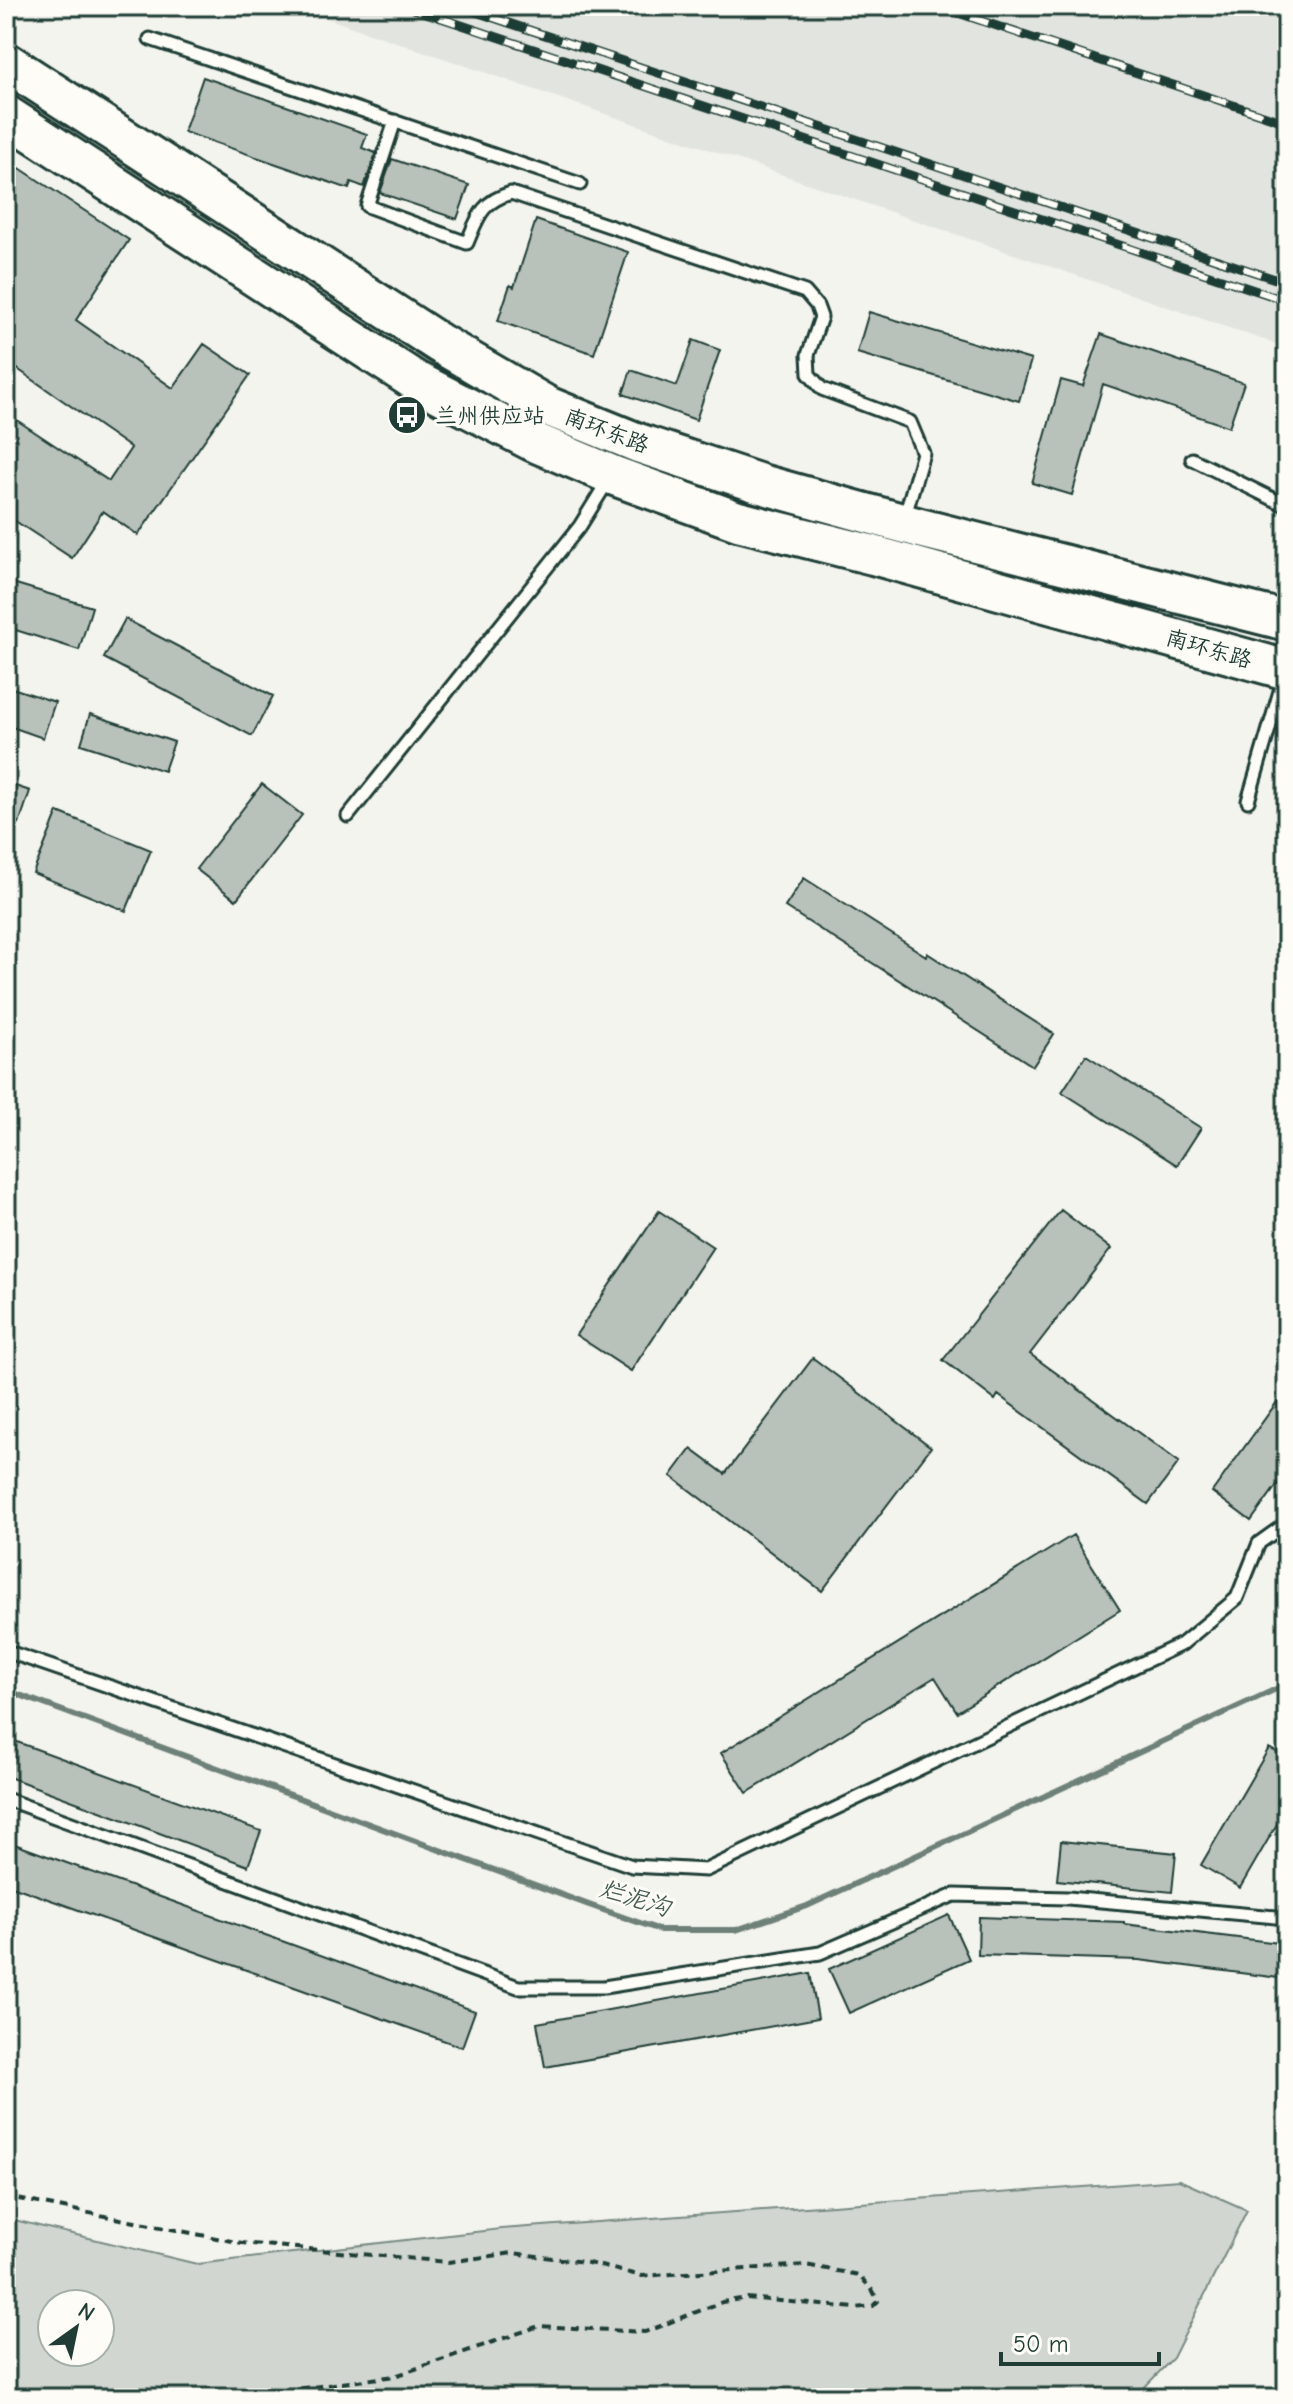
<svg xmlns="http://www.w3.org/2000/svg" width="1293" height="2404" font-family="'Comic Neue','LXGW WenKai TC',sans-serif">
  <rect width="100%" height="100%" fill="#f4f4ef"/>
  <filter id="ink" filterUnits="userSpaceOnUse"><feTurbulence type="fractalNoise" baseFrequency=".0125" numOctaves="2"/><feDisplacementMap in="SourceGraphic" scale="16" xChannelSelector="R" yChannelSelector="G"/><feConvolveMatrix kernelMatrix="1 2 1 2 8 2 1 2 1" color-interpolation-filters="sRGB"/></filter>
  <g filter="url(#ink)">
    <!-- built -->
    <path fill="#e2e5df" d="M 291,6 L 1287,6 L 1287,348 Z"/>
    <!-- green -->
    <path fill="#d1d6d1" stroke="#788a82" stroke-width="2" fill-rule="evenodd" d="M 1179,2180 L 1247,2210 L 1173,2358 L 1134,2398 L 6,2398 L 6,2218 L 197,2264 L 501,2229 ZM 52,2304 L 100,2304 L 100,2352 L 52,2352 Z"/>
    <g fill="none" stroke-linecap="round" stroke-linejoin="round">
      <!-- stream -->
      <path stroke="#6e8179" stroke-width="6" d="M 6,1690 L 589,1905 L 660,1930 L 736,1930 L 807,1906 L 1287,1684"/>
    </g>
    <!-- building -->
    <path fill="#b9c1bb" stroke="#1f3d34" stroke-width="2" d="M 203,77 L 367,134 L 362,148 L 376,153 L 364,187 L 351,182 L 349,189 L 184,132 Z
      M 392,159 L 469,185 L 457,219 L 380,193 Z
      M 12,163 L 129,240 L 76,320 L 173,388 L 204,344 L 250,375 L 138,535 L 103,511 L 72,558 L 6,515 L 6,413 L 109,481 L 131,448 L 6,361 L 6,173 Z
      M 536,220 L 628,252 L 594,354 L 498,321 L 510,285 L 514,287 Z
      M 869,312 L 1031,360 L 1019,401 L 857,353 Z
      M 1101,334 L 1244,383 L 1229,427 L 1103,384 L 1072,495 L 1032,483 L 1061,380 L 1083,386 Z
      M 693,340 L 720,350 L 696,420 L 623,394 L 631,370 L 677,386 Z
      M 6,581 L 92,607 L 79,650 L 6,627 Z
      M 125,619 L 273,696 L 252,736 L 104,658 Z
      M 6,686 L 55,702 L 43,738 L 6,725 Z
      M 90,714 L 174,742 L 164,771 L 81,744 Z
      M 6,783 L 30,791 L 19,824 L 6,819 Z
      M 262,784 L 302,815 L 236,900 L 196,869 Z
      M 58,812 L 151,850 L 126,911 L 33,873 Z
      M 804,878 L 926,956 L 927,953 L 1054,1034 L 1033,1066 L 785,907 Z
      M 1086,1055 L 1201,1128 L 1177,1165 L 1062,1092 Z
      M 1061,1210 L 1111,1249 L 1030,1354 L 1179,1462 L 1148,1504 L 998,1395 L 995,1400 L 943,1360 Z
      M 659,1211 L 713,1247 L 631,1371 L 576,1335 Z
      M 813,1358 L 931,1447 L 822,1591 L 671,1476 L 691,1449 L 725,1474 Z
      M 1277,1402 L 1287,1409 L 1287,1471 L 1251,1521 L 1212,1492 Z
      M 1073,1535 L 1120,1610 L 957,1712 L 935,1677 L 747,1793 L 721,1753 Z
      M 6,1738 L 261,1831 L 248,1866 L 6,1776 Z
      M 1269,1748 L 1287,1758 L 1287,1807 L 1240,1888 L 1201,1865 Z
      M 6,1841 L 475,2011 L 462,2047 L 6,1884 Z
      M 1061,1841 L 1176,1853 L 1172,1892 L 1057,1880 Z
      M 949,1915 L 969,1959 L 849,2013 L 829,1969 Z
      M 979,1917 L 1124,1922 L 1124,1924 L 1287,1944 L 1287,1979 L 1139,1960 L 978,1955 Z
      M 810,1973 L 818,2018 L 545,2067 L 537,2023 Z"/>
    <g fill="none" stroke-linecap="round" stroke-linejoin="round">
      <defs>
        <path id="service" d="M 150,39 L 580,184
          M 395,121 L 367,206 L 467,243 C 478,217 481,202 511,193 L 805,292 L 817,306 L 821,317 L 808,355 L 809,374 L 822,389 L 910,422 L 923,453 L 904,519
          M 1192,459 L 1287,506
          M 1248,801 L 1285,674
          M 348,816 L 580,526 L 609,479
          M 6,1651 L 632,1866 L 706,1870 L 1182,1644 L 1237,1598 L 1259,1543 L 1287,1523
          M 6,1799 L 518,1987 L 604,1987 L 820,1953 L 954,1895 L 1068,1898 L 1287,1918"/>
        <path id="trunk" d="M 6,62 L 439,343 L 547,406 L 638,443 L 761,484 L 920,528 L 1287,621
          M 6,115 L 414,380 L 534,442 L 612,475 L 738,521 L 873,555 L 1287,670"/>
      </defs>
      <!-- service casing -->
      <use href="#service" stroke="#1f3d34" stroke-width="17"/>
      <!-- trunk casing -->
      <use href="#trunk" stroke="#1f3d34" stroke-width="44"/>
      <!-- path -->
      <path stroke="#1f3d34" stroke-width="4" stroke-dasharray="8 6" stroke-linecap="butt" d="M 6,2193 L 18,2199 L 242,2243 L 448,2262 L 513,2253 L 584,2262 L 642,2276 L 805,2265 L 859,2275 L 873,2291 L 878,2301 L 873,2306 L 855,2308 L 747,2298 L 722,2302 L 645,2332 L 539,2326 L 395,2376 L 229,2398
        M 6,2397 L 17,2394 L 48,2398"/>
      <!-- service -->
      <use href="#service" stroke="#fdfcf7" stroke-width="11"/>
      <!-- trunk -->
      <use href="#trunk" stroke="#fdfcf7" stroke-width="38"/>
      <defs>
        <path id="rail" d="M 405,6 L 1287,301
          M 458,6 L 1287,283
          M 937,6 L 1287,123"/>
      </defs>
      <!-- rail casing -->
      <use href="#rail" stroke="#1f3d34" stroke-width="9"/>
      <!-- rail -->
      <use href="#rail" stroke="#fdfcf7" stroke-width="6" stroke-dasharray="18" stroke-linecap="butt"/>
    </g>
  </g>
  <!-- icons -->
  <defs>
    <symbol id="bus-disc" viewBox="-11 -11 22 22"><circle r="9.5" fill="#1f3d34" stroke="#fdfcf7"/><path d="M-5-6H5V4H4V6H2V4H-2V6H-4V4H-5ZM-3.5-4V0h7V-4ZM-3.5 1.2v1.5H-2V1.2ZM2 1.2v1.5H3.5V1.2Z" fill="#fff"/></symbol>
  </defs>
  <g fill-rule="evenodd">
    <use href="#bus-disc" x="385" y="393" width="44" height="44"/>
  </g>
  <g text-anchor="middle" stroke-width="6" stroke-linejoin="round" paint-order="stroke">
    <!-- poi labels -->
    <g font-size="22" fill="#1f3d34" stroke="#fdfcf7" text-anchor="start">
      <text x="435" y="423">兰州供应站</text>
    </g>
    <!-- street labels -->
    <g font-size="22" fill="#1f3d34" stroke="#fdfcf7">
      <text transform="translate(607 430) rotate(21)" y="8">南环东路</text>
      <text transform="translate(1209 648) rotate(16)" y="8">南环东路</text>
    </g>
    <!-- water labels -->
    <g font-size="24" font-style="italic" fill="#475f56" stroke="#fdfcf7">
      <text transform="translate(635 1898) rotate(17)" y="8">烂泥沟</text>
    </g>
  </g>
  <!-- margin -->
  <rect width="1293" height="2404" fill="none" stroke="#fdfcf7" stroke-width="32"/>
  <rect x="16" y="16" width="1261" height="2372" fill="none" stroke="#1f3d34" stroke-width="3" filter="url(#ink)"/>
  <!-- north arrow -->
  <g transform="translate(76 2328) rotate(33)"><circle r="38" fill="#fdfcf7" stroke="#a4b0a9" stroke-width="2"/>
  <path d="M0-6L14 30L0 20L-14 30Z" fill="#1f3d34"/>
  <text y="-12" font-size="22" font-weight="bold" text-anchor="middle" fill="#1f3d34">N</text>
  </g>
  <!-- scale -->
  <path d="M1001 2352v12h158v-12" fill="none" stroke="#1f3d34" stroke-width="4"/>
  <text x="1013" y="2352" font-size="24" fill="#1f3d34" stroke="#fdfcf7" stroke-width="6" paint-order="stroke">50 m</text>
</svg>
